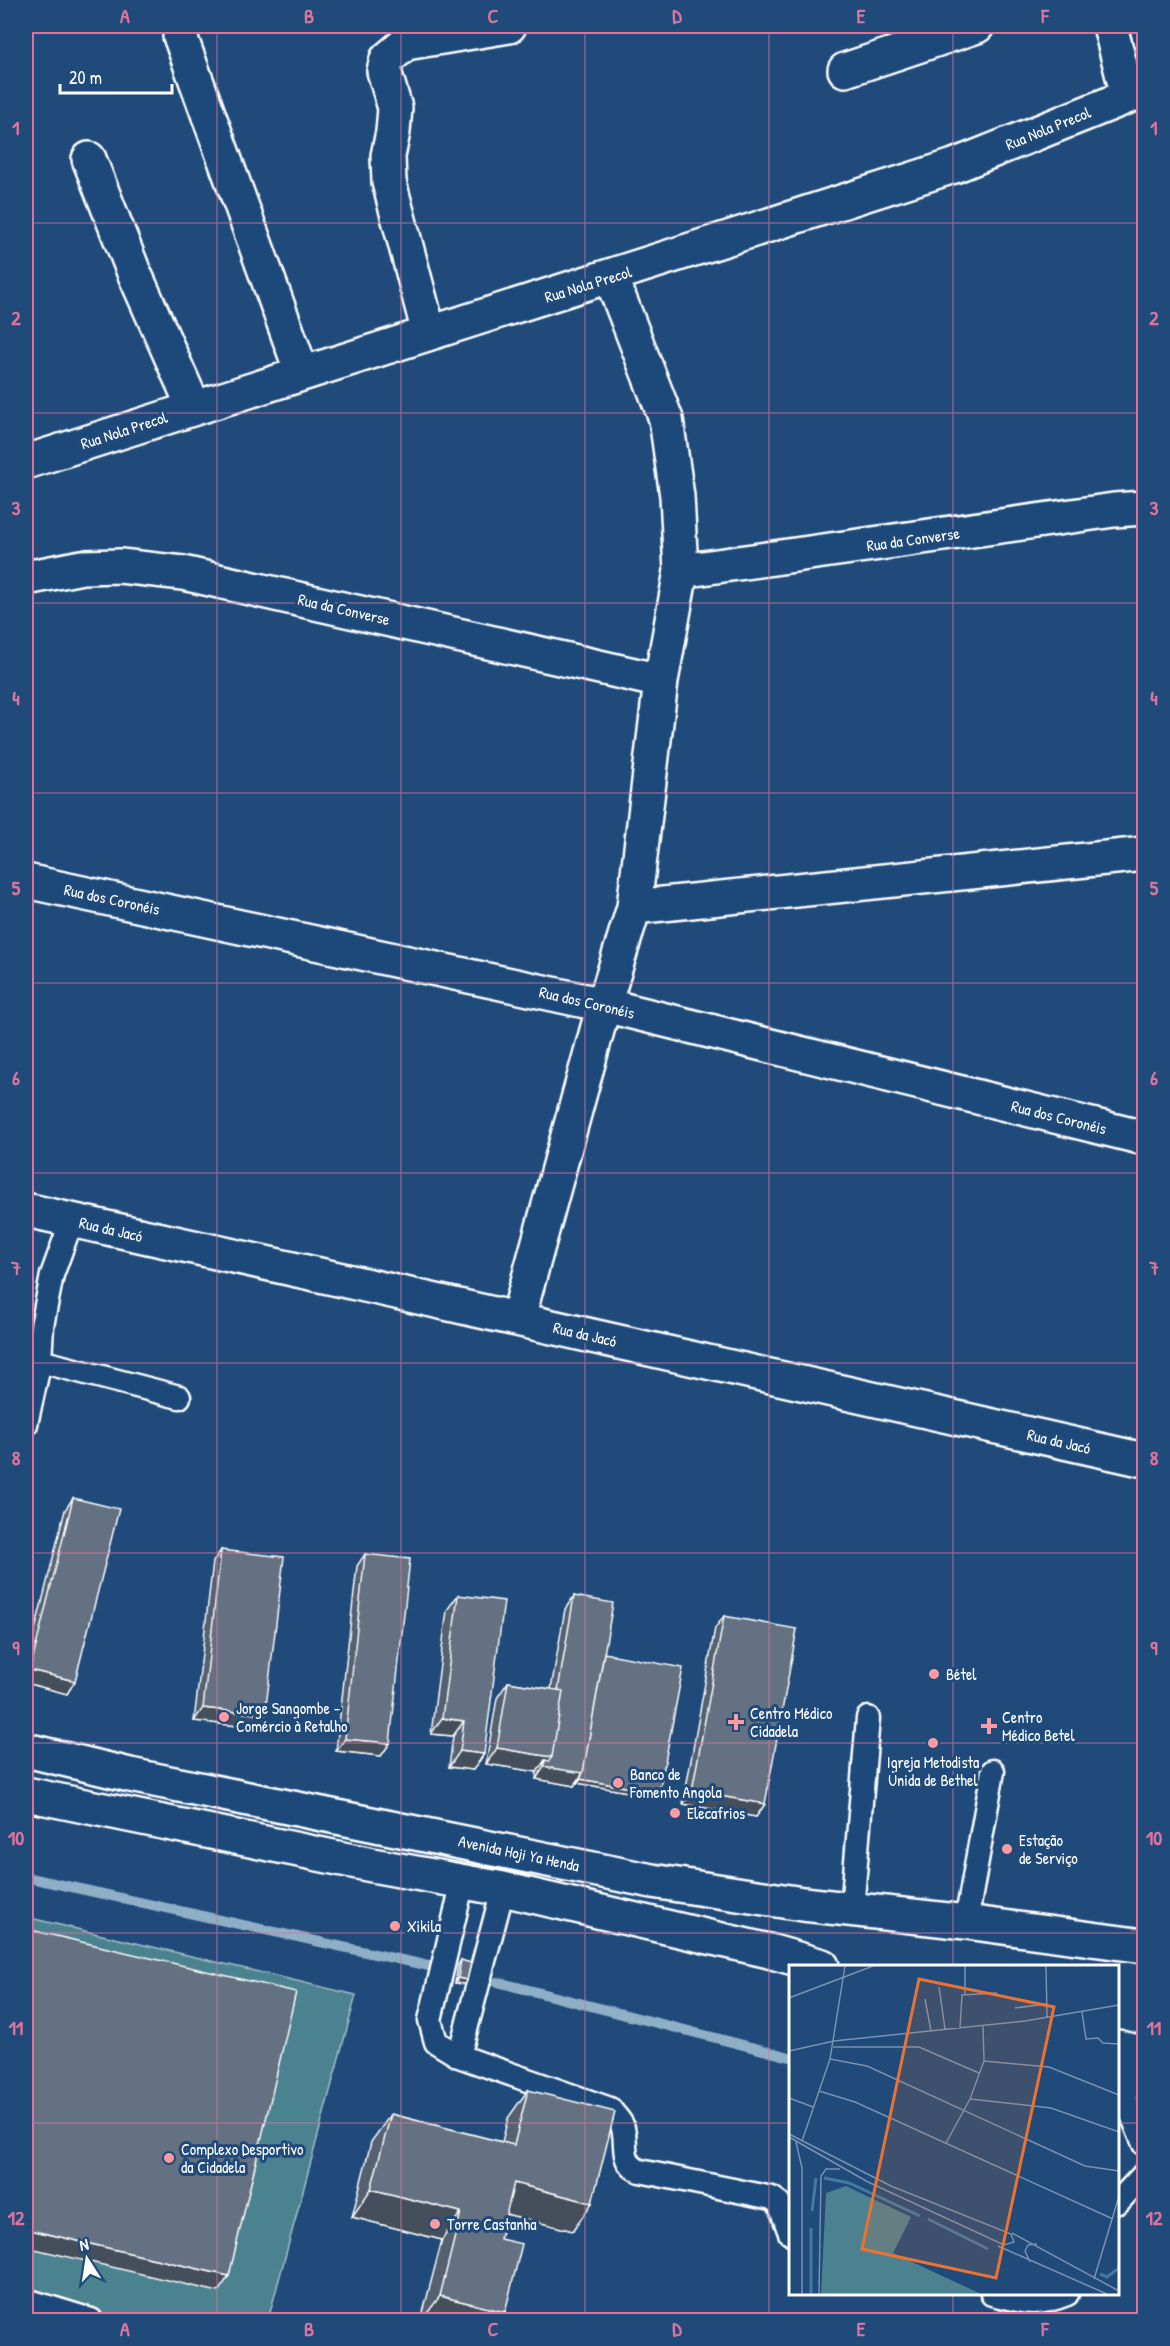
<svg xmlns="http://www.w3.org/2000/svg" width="1170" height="2346" font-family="'Patrick Hand',sans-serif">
  <rect width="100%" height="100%" fill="#1f4a7a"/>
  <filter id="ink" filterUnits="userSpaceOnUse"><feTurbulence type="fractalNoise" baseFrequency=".0167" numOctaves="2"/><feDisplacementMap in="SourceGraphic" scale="12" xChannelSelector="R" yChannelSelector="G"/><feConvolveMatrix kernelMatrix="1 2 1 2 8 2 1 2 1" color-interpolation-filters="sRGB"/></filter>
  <g filter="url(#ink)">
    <!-- garden -->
    <path fill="#4c8290" stroke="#a6c0c8" stroke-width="1.5" d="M 26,1917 L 356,1995 L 268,2320 L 26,2320 Z"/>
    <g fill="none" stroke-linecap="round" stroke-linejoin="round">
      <!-- stream -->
      <path stroke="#8fafc7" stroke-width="10" d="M 26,1877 L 429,1966
        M 497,1982 L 790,2057"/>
      <defs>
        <path id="service" d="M 40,1361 L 179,1397
          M 26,1424 L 40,1361 L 42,1326 L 52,1275 L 72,1220
          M 463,1881 L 430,2020 L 436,2042 L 459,2056 L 610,2109 C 613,2114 619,2119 622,2125 C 629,2143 618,2162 640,2171 L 772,2198 L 779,2203 L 790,2233
          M 852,1910 L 868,1718
          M 966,1922 L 993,1771
          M 459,2056 L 503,1889
          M 1118,2081 L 1144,2144
          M 1118,2202 L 1144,2174
          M 992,2294 C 1025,2302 1035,2307 1067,2294
          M 26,2300 L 91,2320"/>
        <path id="minor" d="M 1110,26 L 1128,96
          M 180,36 L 302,373
          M 845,70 L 977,26
          M 89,159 L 133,270 L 194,408
          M 429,333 L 389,182 L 388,156 L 393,132 L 395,108 L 384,71 L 387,59 L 406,43 L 509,26
          M 26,462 L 954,166 L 1144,90
          M 681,571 L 1114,510 L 1144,508
          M 26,578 L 82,567 L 120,566 L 183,573 L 661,681
          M 26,881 L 604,1005 L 1144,1138
          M 634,907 L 1144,854
          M 26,1210 C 399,1292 772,1376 1144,1460
          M 518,1318 L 604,1005 L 634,907 L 661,681 L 681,571 L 677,496 L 666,419 L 611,277"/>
        <path id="secondary" d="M 26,1750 L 130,1775 L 652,1881 L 803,1904 L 966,1922 L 1144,1946
          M 26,1794 L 372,1865 L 503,1889 L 769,1951 L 822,1966
          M 1118,2047 L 1144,2054
          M 1118,2073 L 1144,2082"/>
      </defs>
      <!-- service casing -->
      <use href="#service" stroke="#fff" stroke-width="27"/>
      <!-- minor casing -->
      <use href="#minor" stroke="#fff" stroke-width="38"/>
      <!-- secondary casing -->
      <use href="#secondary" stroke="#fff" stroke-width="38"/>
      <!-- service -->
      <use href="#service" stroke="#1f4a7a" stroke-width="22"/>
      <!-- minor -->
      <use href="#minor" stroke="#1f4a7a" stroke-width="33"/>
      <!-- secondary -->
      <use href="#secondary" stroke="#1f4a7a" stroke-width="33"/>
    </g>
    <!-- wall -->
    <path fill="#556170" stroke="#fff" stroke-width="1.5" d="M 73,1498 L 75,1681 L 67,1694 L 26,1683 L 26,1666 L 65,1510 Z
      M 221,1550 L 265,1715 L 256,1728 L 194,1721 L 213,1562 Z
      M 365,1554 L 390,1743 L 381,1756 L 336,1751 L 357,1566 Z
      M 458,1595 L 484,1754 L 473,1770 L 449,1767 L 453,1736 L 431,1734 L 447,1610 Z
      M 574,1596 L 604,1654 L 656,1797 L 577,1783 L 578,1780 L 574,1786 L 536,1779 L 537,1772 L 486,1764 L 497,1698 L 508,1682 L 551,1689 L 565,1609 Z
      M 724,1616 L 765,1804 L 756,1817 L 683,1804 L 715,1628 Z
      M 461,1960 L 467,1980 L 464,1984 L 455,1983 L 458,1965 Z
      M 528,2090 L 573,2231 L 506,2214 L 500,2239 L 499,2320 L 421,2320 L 442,2240 L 352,2217 L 371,2142 L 391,2114 L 502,2142 L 508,2118 Z"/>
    <!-- shaded-wall -->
    <path fill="#454f5b" stroke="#fff" stroke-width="1.5" d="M 30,1670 L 75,1681 L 67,1694 L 26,1683 L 26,1676 Z
      M 203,1708 L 265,1715 L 256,1728 L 194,1721 Z
      M 442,1718 L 464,1721 L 453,1736 L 431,1734 Z
      M 345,1739 L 390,1743 L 381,1756 L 336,1751 Z
      M 497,1748 L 552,1757 L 583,1773 L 574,1786 L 536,1779 L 544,1767 L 545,1760 L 537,1772 L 486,1764 Z
      M 460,1751 L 484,1754 L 473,1770 L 449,1767 Z
      M 580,1779 L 659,1793 L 656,1797 L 577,1783 Z
      M 692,1791 L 765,1804 L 756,1817 L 683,1804 Z
      M 458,1978 L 467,1980 L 464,1984 L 455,1983 Z
      M 514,2183 L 592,2203 L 573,2231 L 494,2211 Z
      M 371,2189 L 461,2212 L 442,2240 L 352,2217 Z
      M 26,2229 L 229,2276 L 218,2292 L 26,2247 Z
      M 440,2296 L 505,2312 L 499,2320 L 422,2320 Z"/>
    <!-- building -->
    <path fill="#637182" stroke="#fff" stroke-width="1.5" d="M 73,1498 L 119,1509 L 75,1681 L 30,1670 Z
      M 221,1550 L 284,1557 L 265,1715 L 203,1708 Z
      M 365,1554 L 410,1559 L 390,1743 L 345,1739 Z
      M 458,1595 L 504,1601 L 484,1754 L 460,1751 L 464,1721 L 442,1718 Z
      M 574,1596 L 613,1603 L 583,1773 L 544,1767 L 545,1760 L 549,1761 L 552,1757 L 563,1691 L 558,1690 Z
      M 724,1616 L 797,1629 L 765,1804 L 692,1791 Z
      M 604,1653 L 683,1668 L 659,1793 L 580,1779 L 583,1773 Z
      M 508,1682 L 563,1691 L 552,1757 L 497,1748 Z
      M 26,1929 L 296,1992 L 229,2276 L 26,2229 Z
      M 461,1960 L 471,1963 L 467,1980 L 458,1978 Z
      M 528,2090 L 615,2112 L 592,2203 L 514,2183 L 500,2239 L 522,2244 L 505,2312 L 440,2296 L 461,2212 L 371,2189 L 391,2114 L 514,2145 Z"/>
  </g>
  <!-- grid -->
  <path fill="none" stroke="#da749d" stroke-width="1.5" stroke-opacity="0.55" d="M 217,26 L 217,2320M 401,26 L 401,2320M 585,26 L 585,2320M 769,26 L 769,2320M 953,26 L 953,1966M 26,223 L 1144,223M 26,413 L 1144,413M 26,603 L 1144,603M 26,793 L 1144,793M 26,983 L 1144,983M 26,1173 L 1144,1173M 26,1363 L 1144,1363M 26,1553 L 1144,1553M 26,1743 L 1144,1743M 26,1933 L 1144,1933M 26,2123 L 790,2123M 1118,2123 L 1144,2123M 953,2294 L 953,2320"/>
  <!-- markers -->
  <g fill="#ff9aa2" stroke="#1f4a7a" stroke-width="2">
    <circle cx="934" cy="1674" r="6"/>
    <circle cx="224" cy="1717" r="6"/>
    <path d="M733 1713h6v6h6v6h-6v6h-6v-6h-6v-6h6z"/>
    <path d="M986 1717h6v6h6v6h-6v6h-6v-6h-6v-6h6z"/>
    <circle cx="933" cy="1743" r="6"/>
    <circle cx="618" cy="1783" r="6"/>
    <circle cx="675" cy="1813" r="6"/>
    <circle cx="1007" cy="1849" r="6"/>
    <circle cx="395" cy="1926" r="6"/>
    <circle cx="169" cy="2158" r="6"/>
    <circle cx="435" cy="2224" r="6"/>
  </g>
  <g text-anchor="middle" stroke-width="6" stroke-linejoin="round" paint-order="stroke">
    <!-- street labels -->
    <g font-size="16" fill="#fff" stroke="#1f4a7a">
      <text transform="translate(1048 128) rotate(-22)" y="6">Rua Nola Precol</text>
      <text transform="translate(588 284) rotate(-17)" y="6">Rua Nola Precol</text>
      <text transform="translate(124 430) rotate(-18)" y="6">Rua Nola Precol</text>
      <text transform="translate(913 539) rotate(-8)" y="6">Rua da Converse</text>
      <text transform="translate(344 609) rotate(13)" y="6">Rua da Converse</text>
      <text transform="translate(112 899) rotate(12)" y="6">Rua dos Coronéis</text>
      <text transform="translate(587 1002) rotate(13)" y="6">Rua dos Coronéis</text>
      <text transform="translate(1059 1117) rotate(14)" y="6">Rua dos Coronéis</text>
      <text transform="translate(111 1229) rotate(13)" y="6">Rua da Jacó</text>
      <text transform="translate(585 1334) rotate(13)" y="6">Rua da Jacó</text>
      <text transform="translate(1059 1441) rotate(13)" y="6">Rua da Jacó</text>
      <text transform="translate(519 1853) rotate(12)" y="6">Avenida Hoji Ya Henda</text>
    </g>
    <!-- poi labels -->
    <g font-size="16" fill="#fff" stroke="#1f4a7a" text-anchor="start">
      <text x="946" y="1680">Bétel</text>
      <text x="236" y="1714">Jorge Sangombe -<tspan x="236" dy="18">Comércio à Retalho</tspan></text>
      <text x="750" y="1719">Centro Médico<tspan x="750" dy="18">Cidadela</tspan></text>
      <text x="1002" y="1723">Centro<tspan x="1002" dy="18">Médico Betel</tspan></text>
      <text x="933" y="1768" text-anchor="middle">Igreja Metodista<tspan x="933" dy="18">Unida de Bethel</tspan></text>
      <text x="630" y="1780">Banco de<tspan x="630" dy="18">Fomento Angola</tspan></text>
      <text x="687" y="1819">Elecafrios</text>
      <text x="1019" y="1846">Estação<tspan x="1019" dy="18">de Serviço</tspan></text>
      <text x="407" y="1932">Xikila</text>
      <text x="181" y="2155">Complexo Desportivo<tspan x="181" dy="18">da Cidadela</tspan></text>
      <text x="447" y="2230">Torre Castanha</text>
    </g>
  </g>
  <!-- overview -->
  <g transform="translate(789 1965)">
    <rect width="330" height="330" fill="#1f4a7a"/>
    <path d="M 57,221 L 122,252 L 104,288 L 192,329 L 32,329 L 37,228 Z" fill="#4c8290"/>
    <path fill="none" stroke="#447aa1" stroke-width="3" d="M 35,213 L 60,218 L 131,251M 23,246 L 27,213M 139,254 L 199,284M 311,309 L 318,312 L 330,303M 22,329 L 22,263"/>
    <path fill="none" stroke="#7992af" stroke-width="1.5" d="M 176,1 L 176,29M 257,1 L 258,52M 150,22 L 156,64M 0,33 L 84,1M 136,34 L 142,66M 226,43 L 257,39M 293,47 L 297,74 L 309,73 L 314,78 L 329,79M 171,63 L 173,30 L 208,28M 44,82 L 130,82 L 190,108M 0,86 L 45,76 L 236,56 L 330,40M 41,94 L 78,101 L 296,201 L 330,206M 195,96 L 260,102 L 330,130M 30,126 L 66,137 L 324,254M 0,133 L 24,142M 181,134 L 262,143 L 330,167M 0,169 L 102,221 L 222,269 L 225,277 L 215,280 L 79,217 L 0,172M 13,176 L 41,94 L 56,1M 7,177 L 13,203 L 13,329M 157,178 L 181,134 L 195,96 L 194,61M 223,268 L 330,326M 209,281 L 318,329M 241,297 L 236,286 L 239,280 L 248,279M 305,314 L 330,231M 30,329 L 32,211 L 37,204 L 51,204"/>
    <path fill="#eb7230" fill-opacity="0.15" stroke="#eb7230" stroke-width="3" d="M 130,14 L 265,42 L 207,313 L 73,284 Z"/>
    <rect width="330" height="330" fill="none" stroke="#fff" stroke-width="3"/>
  </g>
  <!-- margin -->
  <rect width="1170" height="2346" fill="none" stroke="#1f4a7a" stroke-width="66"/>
  <!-- north arrow -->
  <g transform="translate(87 2259) rotate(348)" stroke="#1f4a7a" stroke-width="4.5" paint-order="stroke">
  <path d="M0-4.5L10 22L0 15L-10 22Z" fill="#ffffff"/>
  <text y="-9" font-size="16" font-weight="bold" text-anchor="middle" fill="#ffffff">N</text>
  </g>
  <!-- scale -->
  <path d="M60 84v9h112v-9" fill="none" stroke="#ffffff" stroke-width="3"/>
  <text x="69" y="84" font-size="18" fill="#ffffff" stroke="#1f4a7a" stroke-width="4.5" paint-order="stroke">20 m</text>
  <rect x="33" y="33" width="1104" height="2280" fill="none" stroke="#da749d" stroke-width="2"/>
  <g font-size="20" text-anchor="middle" font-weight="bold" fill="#da749d">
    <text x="125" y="23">A</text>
    <text x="309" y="23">B</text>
    <text x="493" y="23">C</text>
    <text x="677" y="23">D</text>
    <text x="861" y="23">E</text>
    <text x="1045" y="23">F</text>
    <text x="16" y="135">1</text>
    <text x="1154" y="135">1</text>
    <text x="16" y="325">2</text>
    <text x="1154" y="325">2</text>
    <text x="16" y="515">3</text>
    <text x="1154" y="515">3</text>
    <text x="16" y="705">4</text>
    <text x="1154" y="705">4</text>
    <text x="16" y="895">5</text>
    <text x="1154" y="895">5</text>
    <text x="16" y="1085">6</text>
    <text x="1154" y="1085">6</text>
    <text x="16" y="1275">7</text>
    <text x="1154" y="1275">7</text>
    <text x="16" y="1465">8</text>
    <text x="1154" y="1465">8</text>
    <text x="16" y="1655">9</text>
    <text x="1154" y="1655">9</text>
    <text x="16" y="1845">10</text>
    <text x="1154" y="1845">10</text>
    <text x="16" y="2035">11</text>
    <text x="1154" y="2035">11</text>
    <text x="16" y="2225">12</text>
    <text x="1154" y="2225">12</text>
    <text x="125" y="2336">A</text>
    <text x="309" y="2336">B</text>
    <text x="493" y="2336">C</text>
    <text x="677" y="2336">D</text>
    <text x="861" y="2336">E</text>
    <text x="1045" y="2336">F</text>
  </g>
</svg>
